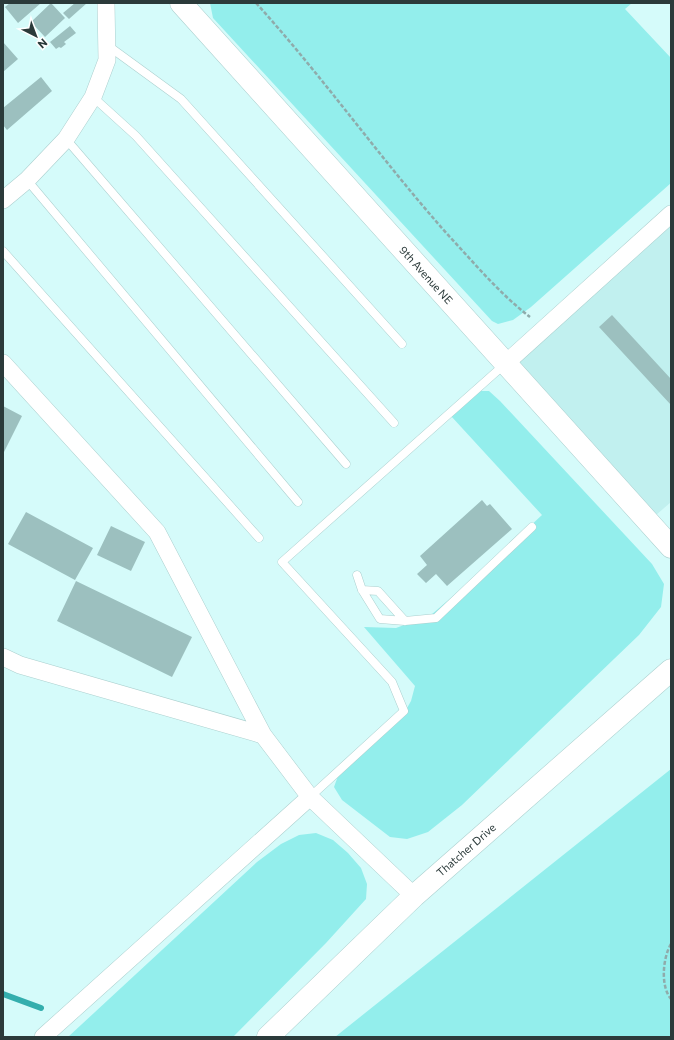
<svg xmlns="http://www.w3.org/2000/svg" width="674" height="1040" font-family="Commissioner,sans-serif">
  <rect width="100%" height="100%" fill="#d5fbfa"/>
  <!-- built -->
  <path fill="#c1f0ef" d="M 671,214 L 671,502 L 648,522 L 505,364 Z"/>
  <!-- green -->
  <path fill="#93eeec" d="M 210,3 L 632,3 L 625,9 L 671,58 L 671,183 L 531,307 L 513,320 L 498,324 L 492,321 L 213,18 Z
    M 481,391 L 489,391 L 500,401 L 652,564 L 664,584 L 661,607 L 639,635 L 462,805 L 428,832 L 407,839 L 390,837 L 342,800 L 334,787 L 338,776 L 402,717 L 411,701 L 415,686 L 364,627 L 396,628 L 431,615 L 474,578 L 542,515 L 451,416 L 474,395 Z
    M 671,769 L 671,1037 L 335,1037 Z
    M 316,833 L 333,840 L 348,853 L 361,868 L 367,884 L 366,899 L 326,943 L 233,1037 L 68,1037 L 257,862 L 281,844 L 299,835 Z"/>
  <g fill="none" stroke-linecap="round" stroke-linejoin="round">
    <!-- stream -->
    <path stroke="#34aead" stroke-width="6" d="M 3,994 L 41,1008"/>
  </g>
  <!-- building -->
  <path fill="#9cc0bf" d="M 10,3 L 41,3 L 18,23 L 5,7 Z
    M 51,3 L 65,18 L 45,37 L 31,22 Z
    M 75,3 L 87,3 L 69,19 L 63,13 Z
    M 70,26 L 76,33 L 64,42 L 66,44 L 61,48 L 59,47 L 56,49 L 50,42 Z
    M 3,42 L 18,59 L 3,72 Z
    M 41,77 L 52,91 L 7,130 L 3,125 L 3,108 Z
    M 612,315 L 671,379 L 671,405 L 599,327 Z
    M 3,406 L 22,416 L 3,454 Z
    M 482,500 L 487,506 L 490,504 L 512,529 L 447,586 L 436,574 L 426,583 L 417,574 L 427,565 L 420,556 Z
    M 26,512 L 93,548 L 75,580 L 8,544 Z
    M 111,526 L 145,542 L 131,571 L 97,555 Z
    M 76,581 L 192,637 L 172,677 L 57,621 Z"/>
  <g fill="none" stroke-linecap="round" stroke-linejoin="round">
    <defs>
      <path id="lane" d="M 107,45 L 181,99 L 402,344
        M 93,97 L 136,136 L 394,423
        M 66,139 L 346,464
        M 27,180 L 298,502
        M 3,251 L 259,538
        M 357,575 L 362,590 L 380,619 L 405,621 L 436,618 L 532,527
        M 362,590 L 378,591 L 405,621
        M 310,797 L 404,711 L 392,682 L 282,562 L 505,364"/>
      <path id="street" d="M 3,200 L 27,180 L 66,139 L 93,97 L 107,60 L 106,3
        M 3,363 L 157,532 L 263,735 L 310,797 L 414,896
        M 505,364 L 671,214
        M 3,657 L 20,665 L 263,735
        M 43,1037 L 310,797"/>
      <path id="secondary" d="M 181,3 L 671,547
        M 268,1037 L 414,896 L 671,670"/>
    </defs>
    <!-- lane casing -->
    <use href="#lane" stroke="#acd0cf" stroke-width="9"/>
    <!-- street casing -->
    <use href="#street" stroke="#acd0cf" stroke-width="18"/>
    <!-- secondary casing -->
    <use href="#secondary" stroke="#acd0cf" stroke-width="23"/>
    <!-- path -->
    <path stroke="#8fabab" stroke-width="2.5" stroke-dasharray="4 2" stroke-linecap="butt" d="M 256,3 C 324,78 382,161 449,236 C 475,264 500,294 530,317
      M 671,944 C 663,957 660,986 671,999"/>
    <!-- lane -->
    <use href="#lane" stroke="#fff" stroke-width="8"/>
    <!-- street -->
    <use href="#street" stroke="#fff" stroke-width="17"/>
    <!-- secondary -->
    <use href="#secondary" stroke="#fff" stroke-width="22"/>
  </g>
  <g text-anchor="middle" stroke-width="4" stroke-linejoin="round" paint-order="stroke">
    <!-- street labels -->
    <g font-size="11" fill="#2b3a3a" stroke="#fff">
      <text transform="translate(426 275) rotate(48)" y="4">9th Avenue NE</text>
      <text transform="translate(466 850) rotate(-41)" y="4">Thatcher Drive</text>
    </g>
  </g>
  <!-- border -->
  <rect width="674" height="1040" fill="none" stroke="#2b3a3a" stroke-width="8"/>
  <!-- north arrow -->
  <g transform="translate(36 36) rotate(138)" stroke="#ffffff" stroke-width="3" paint-order="stroke">
  <path d="M0-3L7 15L0 10L-7 15Z" fill="#2b3a3a"/>
  <text y="-6" font-size="11" font-weight="bold" text-anchor="middle" fill="#2b3a3a">N</text>
  </g>
</svg>
